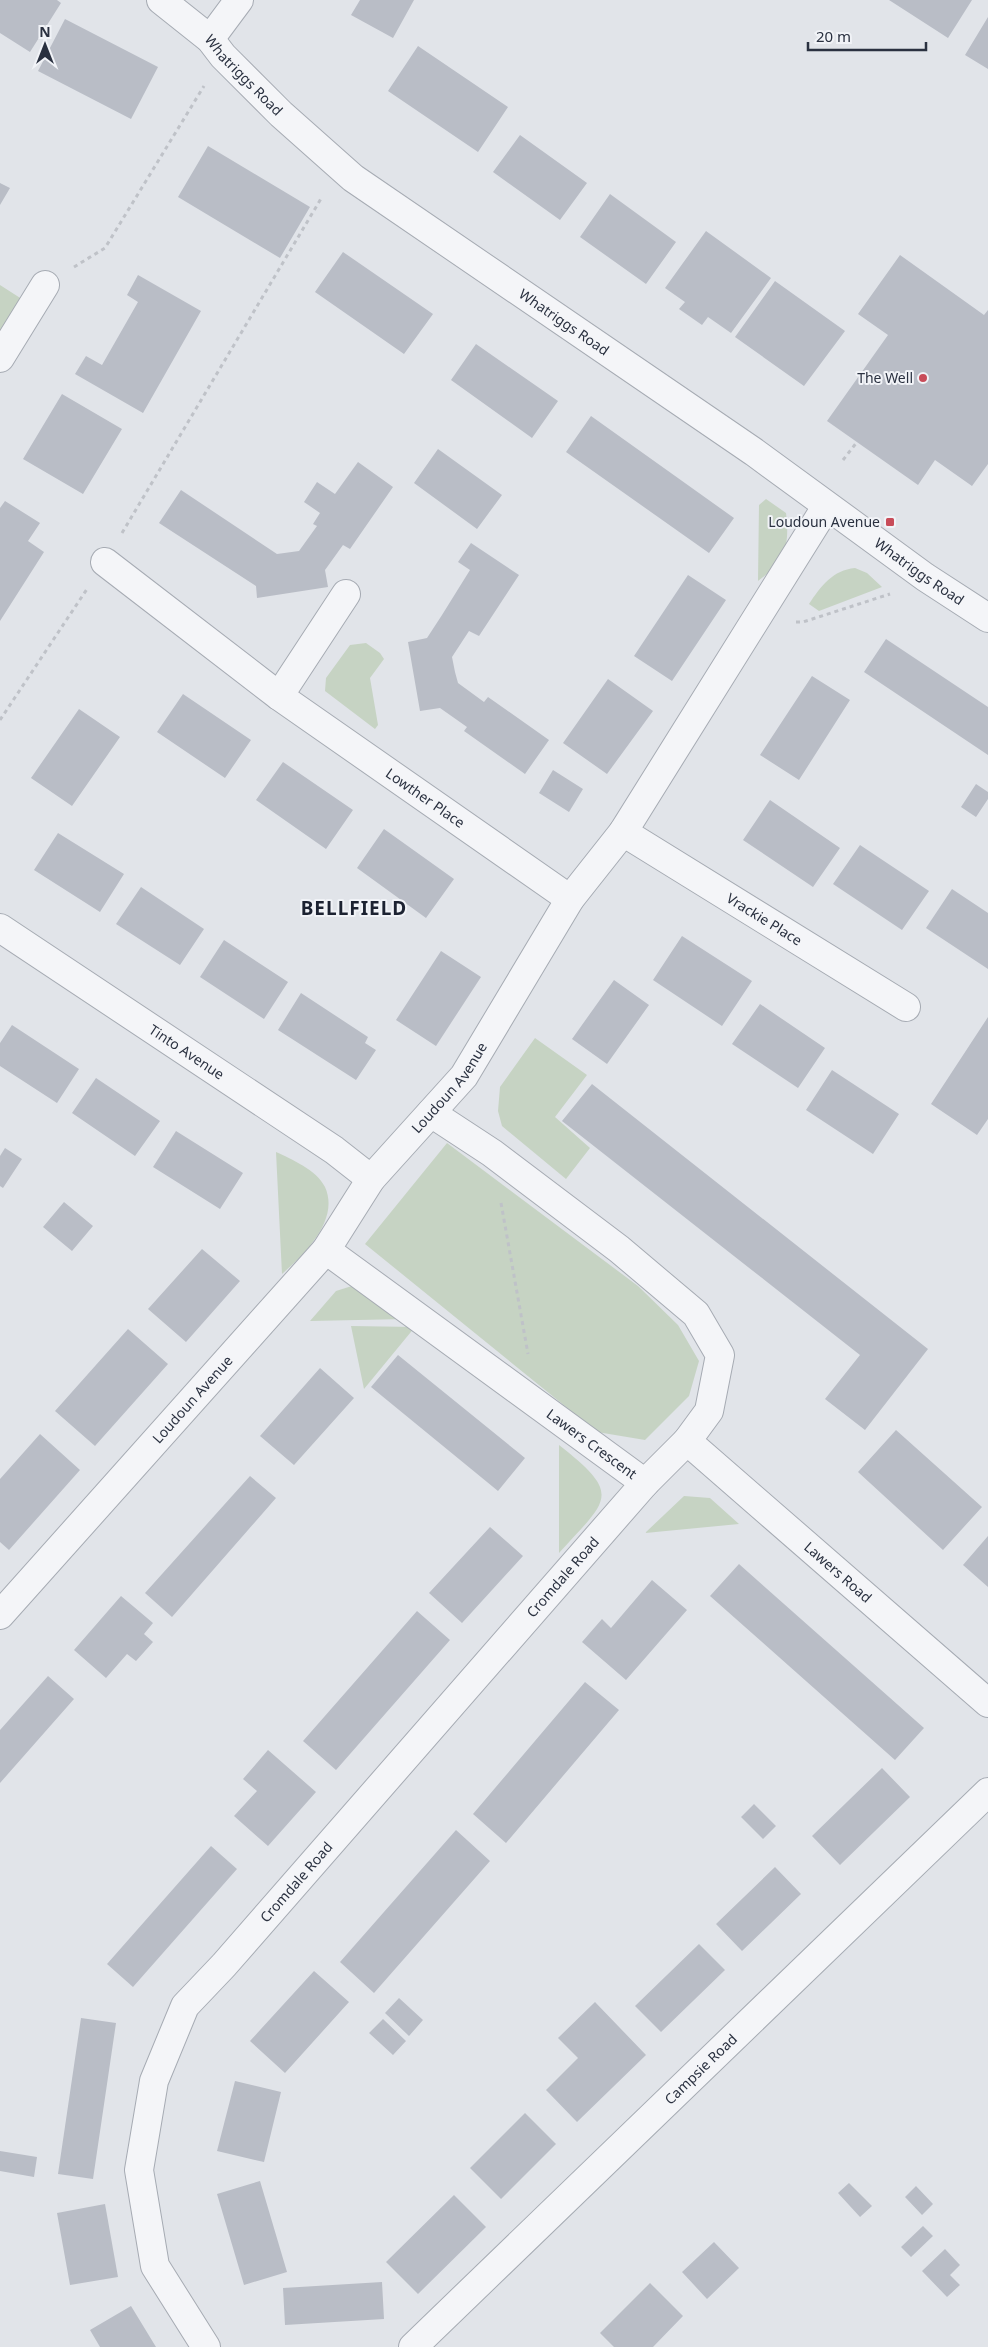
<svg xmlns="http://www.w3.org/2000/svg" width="988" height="2347" font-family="'Noto Sans',sans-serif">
  <rect width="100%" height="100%" fill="#e1e4e9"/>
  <!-- green -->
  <path fill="#c6d3c3" d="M 0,285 L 28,303 L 0,349 Z
    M 766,499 L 786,513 C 790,546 785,561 758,581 L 759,505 Z
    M 855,568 L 867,573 L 882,587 L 819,611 L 809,604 C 821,586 833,570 855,568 Z
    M 366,643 L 380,653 L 384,659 L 370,678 L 378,725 L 375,729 L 325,691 L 326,678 L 350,645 Z
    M 535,1038 L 587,1075 L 555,1117 L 590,1148 L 566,1179 L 502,1126 L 498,1111 L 500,1087 Z
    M 447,1143 L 638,1286 L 678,1325 L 699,1361 L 689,1396 L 645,1440 L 597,1432 L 365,1244 Z
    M 276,1152 C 291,1159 317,1170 325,1187 C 340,1220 304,1255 282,1274 Z
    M 355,1285 L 406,1319 L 310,1321 L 336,1291 Z
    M 351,1326 L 415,1327 L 364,1389 Z
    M 559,1445 C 623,1495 608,1499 559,1553 Z
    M 684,1496 L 710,1498 L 739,1524 L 645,1533 Z"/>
  <!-- building -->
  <path fill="#b9bdc6" d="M 0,0 L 57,0 L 61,3 L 30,52 L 0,33 Z
    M 360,0 L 414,0 L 393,38 L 351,15 Z
    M 889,0 L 972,0 L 948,38 Z
    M 988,17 L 988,69 L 965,55 Z
    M 65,19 L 158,67 L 131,119 L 38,71 Z
    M 418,46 L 508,107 L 478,152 L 388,91 Z
    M 520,135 L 587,183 L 560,220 L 493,172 Z
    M 208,146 L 310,207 L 280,258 L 178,197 Z
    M 0,183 L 10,188 L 0,205 Z
    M 610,194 L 676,242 L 646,284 L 580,237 Z
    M 706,231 L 771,278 L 731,333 L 708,317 L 702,325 L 679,309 L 685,302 L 665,288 Z
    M 343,252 L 433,314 L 404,354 L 315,292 Z
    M 900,255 L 984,315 L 988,310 L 988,464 L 972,486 L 935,460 L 918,485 L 827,421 L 888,335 L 858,314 Z
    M 138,275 L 201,311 L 143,413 L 75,374 L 86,356 L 102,365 L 138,302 L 127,295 Z
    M 775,281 L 845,331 L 804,386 L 735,337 Z
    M 476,344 L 558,401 L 532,438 L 451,380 Z
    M 62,394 L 122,429 L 83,494 L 23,459 Z
    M 591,416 L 734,518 L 709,553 L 566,452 Z
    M 438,449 L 502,495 L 477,529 L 414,483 Z
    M 358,462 L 393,487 L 350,549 L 343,545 L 325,570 L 328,587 L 257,598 L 256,586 L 159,523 L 181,490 L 277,554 L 299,551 L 317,526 L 313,524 L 320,513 L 304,502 L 317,482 L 335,494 Z
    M 5,501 L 40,523 L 28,541 L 44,552 L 0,621 L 0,508 Z
    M 471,543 L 519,575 L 479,636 L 469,631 L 452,657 L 455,672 L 458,683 L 484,702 L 488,697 L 549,740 L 525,774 L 464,731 L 467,727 L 440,708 L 420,711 L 408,642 L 427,638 L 442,615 L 470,570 L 458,562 Z
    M 688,575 L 726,600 L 672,681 L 634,656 Z
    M 886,639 L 988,707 L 988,755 L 864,672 Z
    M 812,676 L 850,700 L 799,780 L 760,755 Z
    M 608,679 L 653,711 L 607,774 L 563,743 Z
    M 183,694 L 251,740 L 225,778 L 157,732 Z
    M 79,709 L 120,737 L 72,806 L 31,778 Z
    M 283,762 L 353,810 L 326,849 L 256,800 Z
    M 553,770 L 583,789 L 569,812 L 539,793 Z
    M 976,784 L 988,792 L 988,799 L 976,817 L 961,807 Z
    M 770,800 L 840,848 L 813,887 L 743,840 Z
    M 384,829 L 454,879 L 426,918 L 357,868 Z
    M 58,833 L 124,874 L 100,912 L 34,870 Z
    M 860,845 L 929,891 L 902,930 L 833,884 Z
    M 141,887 L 204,929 L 180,965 L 116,924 Z
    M 952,889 L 988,913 L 988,969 L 926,928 Z
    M 682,936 L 752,981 L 722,1026 L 653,980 Z
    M 224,940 L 288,982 L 264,1019 L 200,977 Z
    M 441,951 L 481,977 L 436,1046 L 396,1020 Z
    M 614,980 L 649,1005 L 607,1064 L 572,1039 Z
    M 301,993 L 368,1037 L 365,1043 L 376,1050 L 356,1080 L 278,1030 Z
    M 760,1004 L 825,1048 L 798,1088 L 732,1044 Z
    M 988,1017 L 988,1119 L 977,1135 L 931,1104 Z
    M 12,1025 L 79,1069 L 57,1103 L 0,1066 L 0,1043 Z
    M 832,1070 L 899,1114 L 873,1154 L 806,1110 Z
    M 96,1078 L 160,1121 L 135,1156 L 72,1113 Z
    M 592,1084 L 928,1349 L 865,1430 L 825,1399 L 860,1355 L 562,1121 Z
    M 176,1131 L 243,1173 L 220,1209 L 153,1167 Z
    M 5,1148 L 22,1159 L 3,1188 L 0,1186 L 0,1156 Z
    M 64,1202 L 93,1226 L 72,1251 L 43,1227 Z
    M 202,1249 L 240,1281 L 186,1342 L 148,1309 Z
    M 128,1329 L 168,1364 L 95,1446 L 55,1411 Z
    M 398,1355 L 525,1458 L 498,1491 L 371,1387 Z
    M 320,1368 L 354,1398 L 294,1465 L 260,1436 Z
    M 896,1430 L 982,1507 L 943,1550 L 858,1472 Z
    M 40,1434 L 80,1470 L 9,1550 L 0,1542 L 0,1479 Z
    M 250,1476 L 276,1498 L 172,1617 L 145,1593 Z
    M 490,1527 L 523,1556 L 462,1623 L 429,1593 Z
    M 988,1536 L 988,1587 L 963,1565 Z
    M 739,1564 L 924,1728 L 895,1760 L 710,1596 Z
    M 652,1580 L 687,1610 L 626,1680 L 582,1642 L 602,1619 L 611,1628 Z
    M 121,1596 L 153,1623 L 144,1634 L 153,1642 L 136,1661 L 127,1654 L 106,1678 L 74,1650 Z
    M 417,1611 L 450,1640 L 336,1770 L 303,1741 Z
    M 48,1676 L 74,1699 L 0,1783 L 0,1730 Z
    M 585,1682 L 619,1710 L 506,1843 L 473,1814 Z
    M 268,1750 L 316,1792 L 268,1846 L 234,1816 L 257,1791 L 243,1779 Z
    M 882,1768 L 910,1797 L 840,1865 L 812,1836 Z
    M 754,1804 L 776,1826 L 763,1839 L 741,1817 Z
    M 456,1830 L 490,1861 L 374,1993 L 340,1962 Z
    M 211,1846 L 237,1869 L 133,1987 L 107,1964 Z
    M 775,1867 L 801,1894 L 742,1951 L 716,1924 Z
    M 699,1944 L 725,1970 L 661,2032 L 635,2006 Z
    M 314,1971 L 349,2002 L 285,2073 L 250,2041 Z
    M 399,1998 L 423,2020 L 409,2036 L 385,2013 Z
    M 595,2002 L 646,2055 L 577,2122 L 546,2090 L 578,2058 L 558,2038 Z
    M 81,2018 L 116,2023 L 93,2179 L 58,2174 Z
    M 383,2019 L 406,2041 L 393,2055 L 369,2033 Z
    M 235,2081 L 281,2092 L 264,2162 L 217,2151 Z
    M 525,2113 L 556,2144 L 501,2199 L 470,2168 Z
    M 0,2151 L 37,2157 L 34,2177 L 0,2171 Z
    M 260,2181 L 287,2272 L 244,2285 L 217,2194 Z
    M 849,2183 L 872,2206 L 860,2217 L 838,2193 Z
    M 916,2186 L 933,2204 L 922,2215 L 905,2197 Z
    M 454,2195 L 486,2227 L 418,2294 L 386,2262 Z
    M 105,2204 L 118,2277 L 70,2285 L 57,2213 Z
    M 923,2226 L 933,2236 L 911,2257 L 901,2247 Z
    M 714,2242 L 739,2268 L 707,2299 L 682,2272 Z
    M 945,2249 L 960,2265 L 950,2275 L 960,2285 L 947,2297 L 922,2271 Z
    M 382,2282 L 384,2319 L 285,2325 L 283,2288 Z
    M 650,2283 L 683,2316 L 653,2347 L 614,2347 L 600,2333 Z
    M 131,2306 L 156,2347 L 100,2347 L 90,2330 Z"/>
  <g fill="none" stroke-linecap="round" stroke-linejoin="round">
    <defs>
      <g id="minor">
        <path id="s1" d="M 161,0 L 210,39 L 223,56 L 281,114 L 353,178 L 754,452 L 925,577 L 988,618"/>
        <path d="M 210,39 L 239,0"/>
        <path d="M 0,358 L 45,285"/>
        <path id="s2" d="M 105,562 L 279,696 L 570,899"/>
        <path d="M 279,696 L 346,594"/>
        <path id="s3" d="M 623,832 L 906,1007"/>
        <path id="s4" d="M 0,928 L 334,1150 L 371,1179"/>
        <path id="s5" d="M 326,1250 L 645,1483 L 687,1441 L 709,1411 L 720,1355 L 696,1314 L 619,1249 L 492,1153 L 431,1113"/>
        <path id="s6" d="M 687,1441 L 988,1703"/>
        <path id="s7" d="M 0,1615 L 326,1250 L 371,1179 L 464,1076 L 570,899 L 623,832 L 826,507"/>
        <path id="s8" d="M 206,2347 L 155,2266 L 139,2170 L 154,2081 L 185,2006 L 224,1965 L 645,1483"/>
        <path id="s9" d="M 413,2347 L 988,1792"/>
      </g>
    </defs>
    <!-- minor casing -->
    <use href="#minor" stroke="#a6abb3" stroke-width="30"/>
    <!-- path -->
    <path stroke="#bfc2c8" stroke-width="3" stroke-dasharray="4 4" stroke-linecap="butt" d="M 74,267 L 105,248 L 204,86
      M 843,460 L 857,442
      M 122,533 L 322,197
      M 796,622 L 803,622 L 890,594
      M 0,720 L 87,589
      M 501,1203 L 528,1354"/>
    <!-- minor -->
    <use href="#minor" stroke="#f4f5f8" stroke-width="28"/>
  </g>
  <!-- markers -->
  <g fill="#c84c59" stroke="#f1f3f7" stroke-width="2">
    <circle cx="923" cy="378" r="5"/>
    <rect x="885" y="517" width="10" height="10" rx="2.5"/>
  </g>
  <g text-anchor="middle" stroke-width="4" stroke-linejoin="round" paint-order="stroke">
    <!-- street labels -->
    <g font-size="14" fill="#2a3140" stroke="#f1f3f7">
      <text dy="5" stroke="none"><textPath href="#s1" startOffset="112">Whatriggs Road</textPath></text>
      <text dy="5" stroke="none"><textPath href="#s1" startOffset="518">Whatriggs Road</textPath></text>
      <text dy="5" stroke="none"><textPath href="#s1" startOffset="952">Whatriggs Road</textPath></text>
      <text dy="5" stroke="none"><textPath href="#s2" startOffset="398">Lowther Place</textPath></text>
      <text dy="5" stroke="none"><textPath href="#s3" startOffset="166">Vrackie Place</textPath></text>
      <text dy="5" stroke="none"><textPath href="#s4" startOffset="224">Tinto Avenue</textPath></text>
      <text dy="5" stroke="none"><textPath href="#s7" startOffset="694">Loudoun Avenue</textPath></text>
      <text dy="5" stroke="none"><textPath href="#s7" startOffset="289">Loudoun Avenue</textPath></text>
      <text dy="5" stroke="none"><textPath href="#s5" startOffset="329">Lawers Crescent</textPath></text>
      <text dy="5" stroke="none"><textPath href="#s6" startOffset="200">Lawers Road</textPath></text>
      <text dy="5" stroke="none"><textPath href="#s8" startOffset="936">Cromdale Road</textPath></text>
      <text dy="5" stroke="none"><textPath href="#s8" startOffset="531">Cromdale Road</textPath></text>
      <text dy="5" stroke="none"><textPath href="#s9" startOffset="400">Campsie Road</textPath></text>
    </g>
    <!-- poi labels -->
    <g font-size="14" fill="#2a3140" stroke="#f1f3f7" text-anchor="end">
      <text x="913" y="383">The Well</text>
      <text x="880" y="527">Loudoun Avenue</text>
    </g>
    <!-- district labels -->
    <g font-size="19" font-weight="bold" letter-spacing="1" fill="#1c2231" stroke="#f1f3f7">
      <text x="354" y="915">BELLFIELD</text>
    </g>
  </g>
  <!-- north arrow -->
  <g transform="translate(45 45)" stroke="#f1f3f7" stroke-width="4" paint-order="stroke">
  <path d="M0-4L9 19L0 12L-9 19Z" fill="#2a3140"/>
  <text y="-8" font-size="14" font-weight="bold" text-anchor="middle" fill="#2a3140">N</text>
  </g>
  <!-- scale -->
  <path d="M808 42v8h118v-8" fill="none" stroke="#2a3140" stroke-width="2.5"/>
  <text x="816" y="42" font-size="15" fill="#2a3140" stroke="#f1f3f7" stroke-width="4" paint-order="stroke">20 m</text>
</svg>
